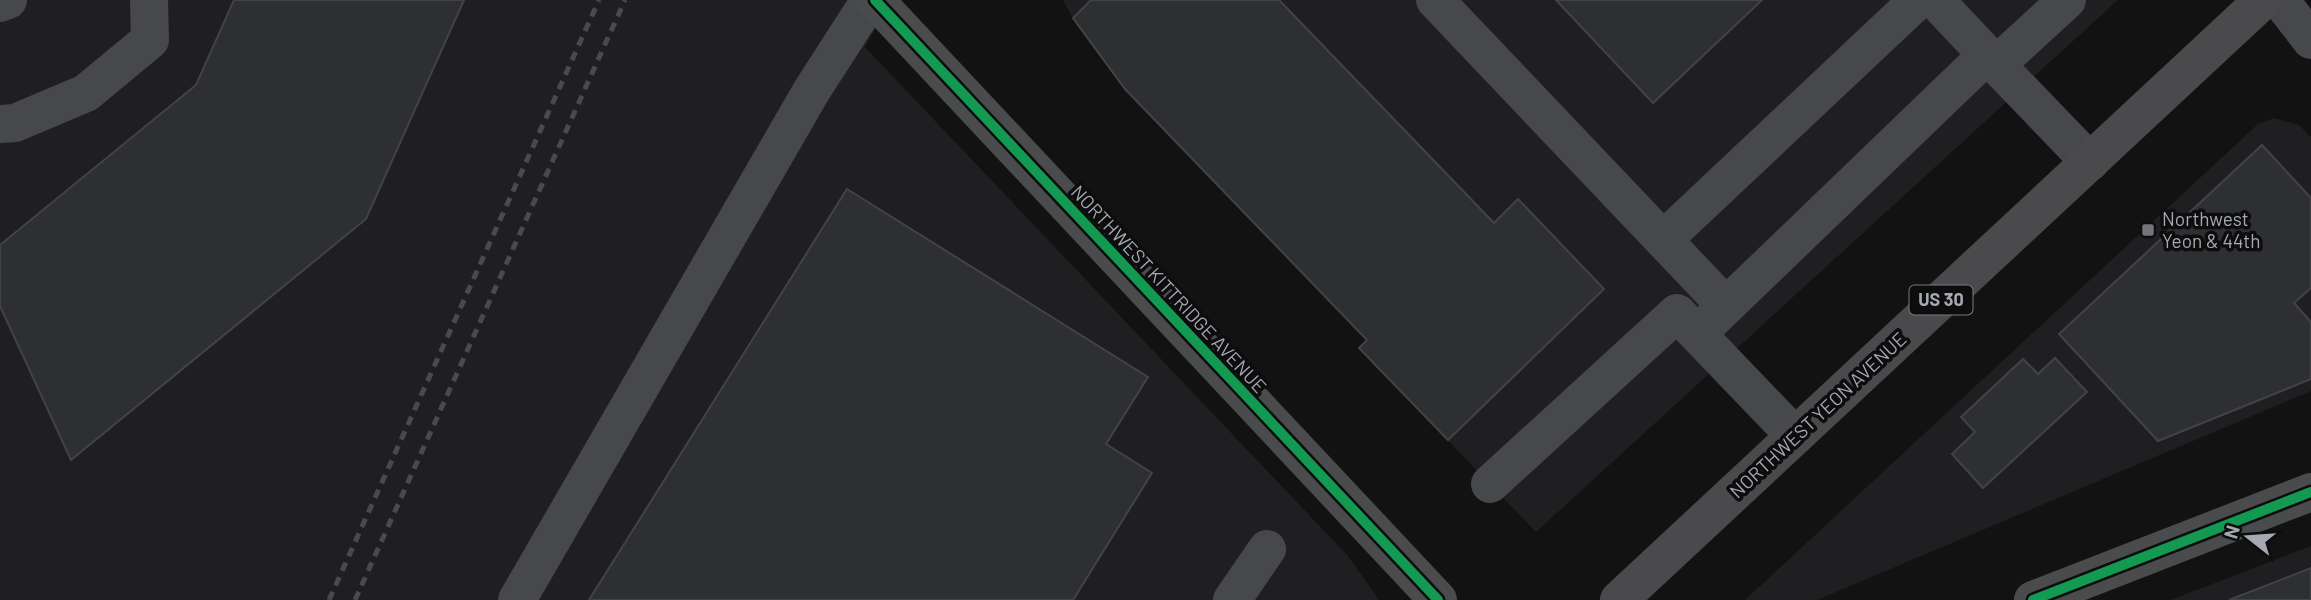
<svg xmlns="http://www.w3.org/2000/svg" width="2311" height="600" font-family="Barlow,sans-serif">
  <rect width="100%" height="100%" fill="#121213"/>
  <!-- built -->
  <path fill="#1f1f21" d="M 0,0 L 891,0 L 865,47 L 1348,556 L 1379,600 L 0,600 Z
    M 1063,0 L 2118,0 L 1536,532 L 1359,348 L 1367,339 L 1125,89 L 1073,18 Z
    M 2274,118 L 2299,125 L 2311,137 L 2311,391 L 1817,600 L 1745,600 L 2258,124 Z
    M 2311,546 L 2311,600 L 2171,600 Z"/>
  <!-- building -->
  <path fill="#2e2f30" stroke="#424346" stroke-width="2" d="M 234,0 L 464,0 L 366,219 L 71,460 L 0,306 L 0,245 L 196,85 Z
    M 1091,0 L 1279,0 L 1494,223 L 1518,199 L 1604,289 L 1448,440 L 1359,348 L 1367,340 L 1125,89 L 1073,18 Z
    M 1556,0 L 1762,0 L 1653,103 Z
    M 2262,145 L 2311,198 L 2311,288 L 2294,303 L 2311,322 L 2311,379 L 2158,441 L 2059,334 Z
    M 847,189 L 1148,377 L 1106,444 L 1152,473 L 1073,600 L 589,600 Z
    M 2055,358 L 2087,392 L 1983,488 L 1952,454 L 1975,432 L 1961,417 L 2023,359 L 2038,374 Z
    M 2311,568 L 2311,600 L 2229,600 Z"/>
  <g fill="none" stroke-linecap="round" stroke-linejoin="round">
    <!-- minor -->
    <path stroke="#47484c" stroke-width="38" d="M 1435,0 L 1726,306
      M 1935,0 L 1987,55
      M 2280,0 L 2311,40
      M 0,3 L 8,0
      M 1996,65 L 2067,0
      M 0,124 L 15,123 L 86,93 L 150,40 L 149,0
      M 1663,240 L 1918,0
      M 1697,334 L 1987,55 L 2090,162
      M 1490,484 L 1677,313 L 1795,436
      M 517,600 L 812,90 L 870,0
      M 1232,600 L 1267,549"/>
    <!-- major -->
    <path stroke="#4a4b4d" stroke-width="38" d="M 875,0 L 1438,600
      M 2033,600 L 2311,492"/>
    <!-- highway -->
    <path stroke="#4a4a4c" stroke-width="38" d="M 1619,600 L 2263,0"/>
    <!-- rail -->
    <path stroke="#494a4c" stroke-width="5" stroke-dasharray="9 7" stroke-linecap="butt" d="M 329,600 L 599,0
      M 355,600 L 625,0"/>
    <defs>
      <path id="cycleway" d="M 875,0 L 1438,600
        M 2033,600 L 2311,492"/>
    </defs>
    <!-- cycleway casing -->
    <use href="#cycleway" stroke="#0d0d0e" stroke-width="15"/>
    <!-- cycleway -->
    <use href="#cycleway" stroke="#139951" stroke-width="10"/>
  </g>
  <!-- markers -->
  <rect fill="#72747a" stroke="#0d0d0e" stroke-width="2.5" x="2141" y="223" width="14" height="14" rx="3.5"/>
  <g text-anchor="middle" stroke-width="7" stroke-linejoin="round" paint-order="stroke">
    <!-- shield labels -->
    <rect fill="#0d0d0e" stroke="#777a81" stroke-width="2" x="1909.5" y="285.5" width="63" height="29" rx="5"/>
    <g font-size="18" font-weight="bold" fill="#a5a9b2">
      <text x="1941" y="306">US 30</text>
    </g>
    <!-- poi labels -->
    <g font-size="19" fill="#a5a9b2" stroke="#0d0d0e" text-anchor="start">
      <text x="2162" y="226">Northwest<tspan x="2162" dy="22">Yeon &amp; 44th</tspan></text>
    </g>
    <!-- street labels -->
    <g font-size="19" fill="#a5a9b2" stroke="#0d0d0e">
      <text transform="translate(1169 289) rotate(47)" y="7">NORTHWEST KITTRIDGE AVENUE</text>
      <text transform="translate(1818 415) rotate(-43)" y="7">NORTHWEST YEON AVENUE</text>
    </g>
  </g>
  <!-- north arrow -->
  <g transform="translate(2248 537) rotate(287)" stroke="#0d0d0e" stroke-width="5" paint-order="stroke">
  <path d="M0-5L12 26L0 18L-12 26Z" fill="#a5a9b2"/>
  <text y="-10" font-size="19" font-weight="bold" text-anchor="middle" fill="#a5a9b2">N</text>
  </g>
</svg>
